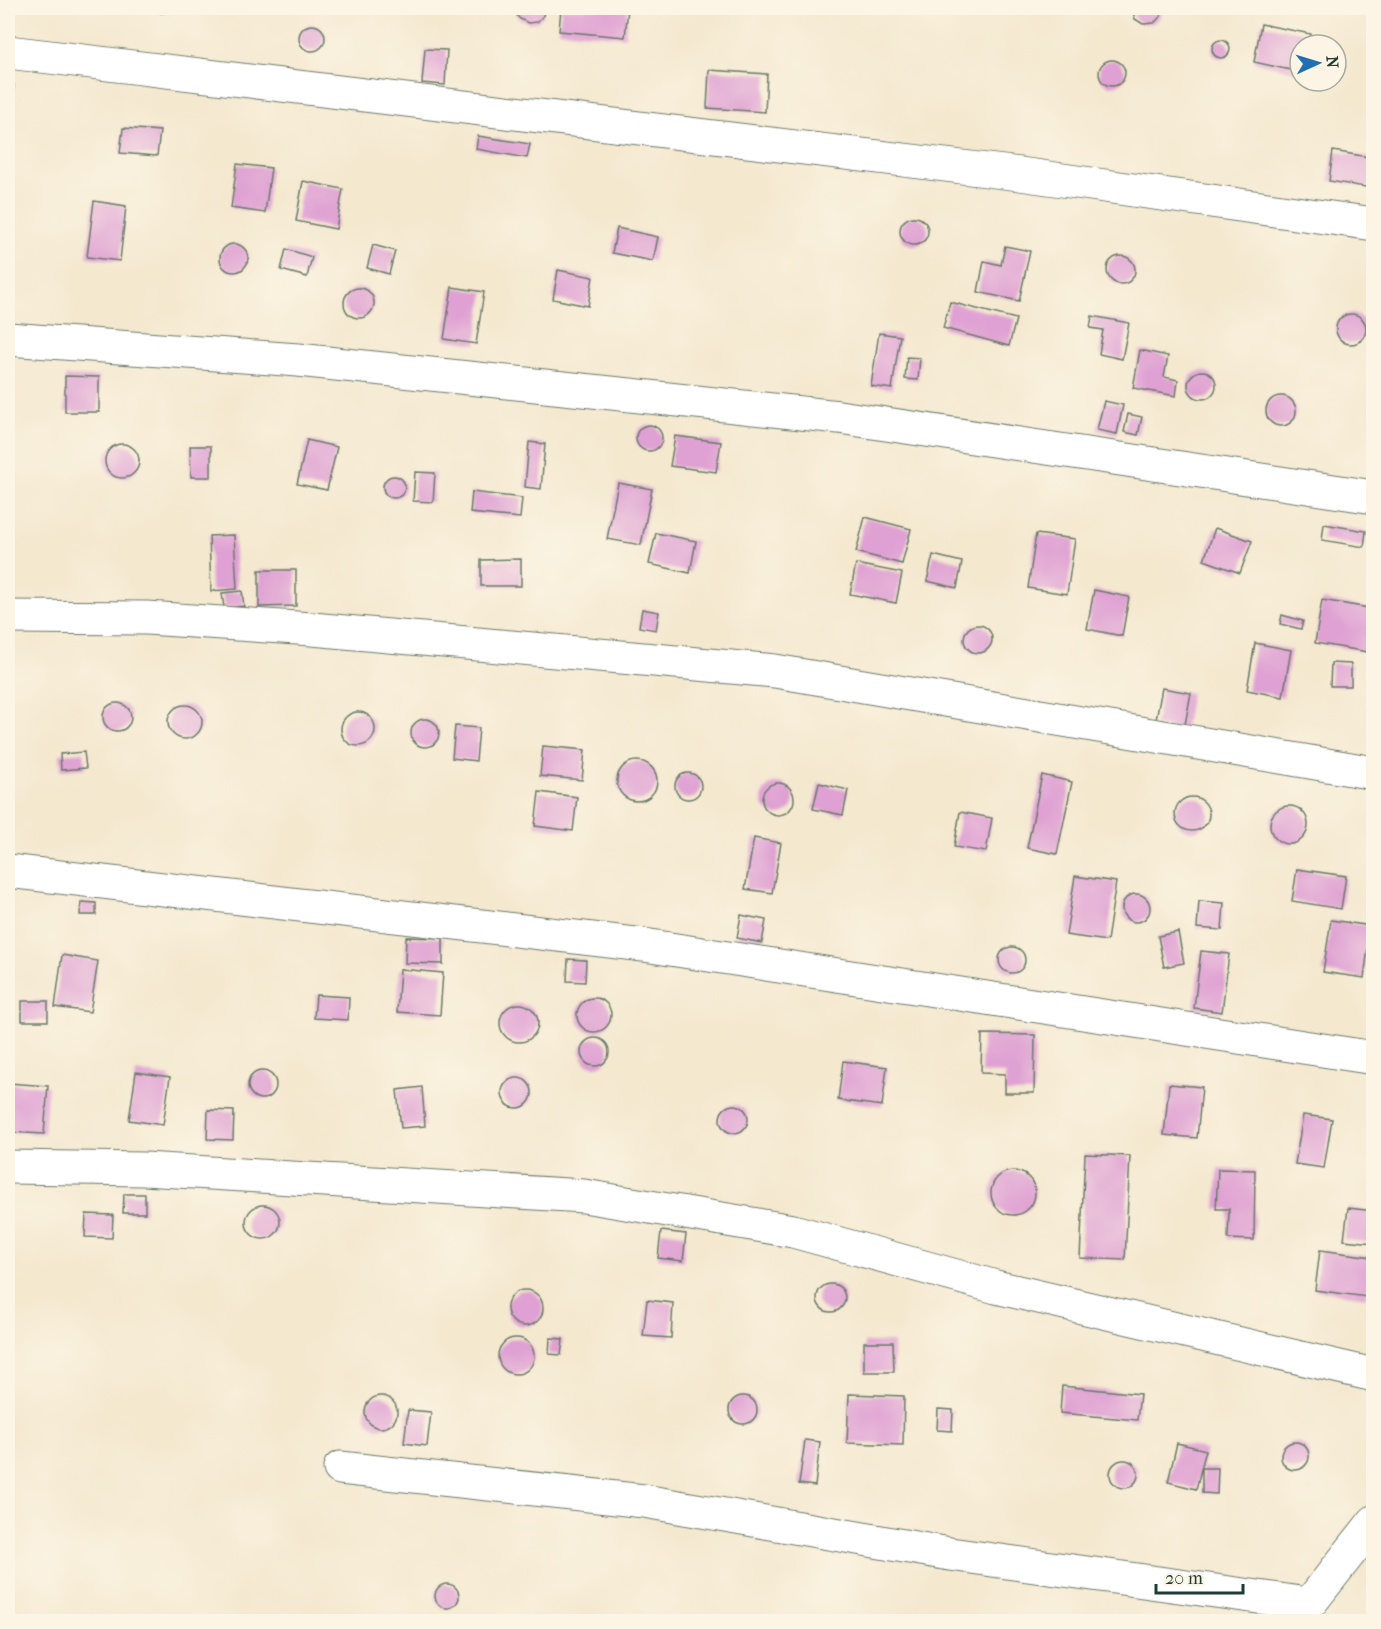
<svg xmlns="http://www.w3.org/2000/svg" width="1381" height="1629" font-family="'IM FELL French Canon',serif">
  <rect width="100%" height="100%" fill="#fcf5e5"/>
  <filter id="ink" filterUnits="userSpaceOnUse"><feTurbulence type="fractalNoise" baseFrequency=".0167" numOctaves="2"/><feDisplacementMap in="SourceGraphic" scale="12" xChannelSelector="R" yChannelSelector="G"/><feConvolveMatrix kernelMatrix="1 2 1 2 8 2 1 2 1" color-interpolation-filters="sRGB"/></filter>
  <filter id="wash" filterUnits="userSpaceOnUse"><feTurbulence type="fractalNoise" baseFrequency=".008" numOctaves="4" result="noise"/><feDisplacementMap in="SourceGraphic" scale="24" xChannelSelector="R" yChannelSelector="G"/><feGaussianBlur stdDeviation="1.35" result="paint"/><feColorMatrix in="noise" values="0 0 0 0 0 0 0 0 0 0 0 0 0 0 0 0 0 1.4 0 .05"/><feComposite in="paint" operator="in"/></filter>
  <g filter="url(#wash)">
    <rect width="100%" height="100%" fill="#f4e8cf"/>
    <g id="blocks">
      <!-- building -->
      <path fill="#dfa1d3" d="M 150,8 L 176,8 L 172,11 L 161,13 Z
        M 516,8 L 544,8 L 544,11 L 543,16 L 537,22 L 528,23 L 520,19 L 517,16 Z
        M 561,8 L 628,8 L 625,37 L 559,31 Z
        M 1132,8 L 1162,8 L 1162,10 L 1161,16 L 1154,23 L 1143,24 L 1135,19 Z
        M 1261,24 L 1311,34 L 1309,45 L 1300,45 L 1300,72 L 1254,62 Z
        M299 38a13 13 0 1 1 26 0a13 13 0 1 1-26 0Z
        M1212 49a9 9 0 1 1 18 0a9 9 0 1 1-18 0Z
        M 425,49 L 447,50 L 445,85 L 422,83 Z
        M1099 73a13 13 0 1 1 26 0a13 13 0 1 1-26 0Z
        M 709,70 L 767,74 L 765,112 L 707,108 Z
        M 8,83 L 14,85 L 9,118 L 8,118 Z
        M 123,128 L 160,131 L 157,156 L 120,153 Z
        M 478,136 L 530,144 L 527,158 L 476,149 Z
        M 1333,151 L 1374,158 L 1374,173 L 1371,188 L 1329,181 Z
        M 237,164 L 271,168 L 265,213 L 231,208 Z
        M 303,181 L 343,189 L 336,229 L 296,221 Z
        M 94,201 L 126,206 L 120,261 L 87,257 Z
        M900 231a14 14 0 1 1 28 0a14 14 0 1 1-28 0Z
        M 617,228 L 658,237 L 653,261 L 612,253 Z
        M220 258a14 14 0 1 1 28 0a14 14 0 1 1-28 0Z
        M 373,245 L 395,251 L 389,274 L 367,268 Z
        M 1005,246 L 1030,251 L 1019,301 L 978,292 L 984,261 L 1001,265 Z
        M 286,249 L 312,257 L 307,277 L 281,270 Z
        M1107 270a14 14 0 1 1 28 0a14 14 0 1 1-28 0Z
        M 558,270 L 593,277 L 588,306 L 553,299 Z
        M 452,287 L 484,292 L 476,344 L 444,339 Z
        M344 303a15 15 0 1 1 30 0a15 15 0 1 1-30 0Z
        M 950,302 L 1016,319 L 1009,346 L 943,328 Z
        M1336 329a15 15 0 1 1 30 0a15 15 0 1 1-30 0Z
        M 1092,316 L 1129,323 L 1122,359 L 1099,354 L 1103,330 L 1090,328 Z
        M 879,333 L 900,336 L 892,389 L 871,386 Z
        M 1140,350 L 1168,356 L 1164,377 L 1178,380 L 1176,396 L 1133,388 Z
        M 907,357 L 920,358 L 918,380 L 905,379 Z
        M1188 385a14 14 0 1 1 28 0a14 14 0 1 1-28 0Z
        M 65,376 L 99,377 L 99,412 L 65,412 Z
        M1266 411a15 15 0 1 1 30 0a15 15 0 1 1-30 0Z
        M 1104,401 L 1123,405 L 1117,434 L 1097,430 Z
        M 1128,414 L 1142,417 L 1138,435 L 1124,432 Z
        M636 438a13 13 0 1 1 26 0a13 13 0 1 1-26 0Z
        M 675,436 L 721,442 L 716,472 L 670,466 Z
        M 307,440 L 337,447 L 327,490 L 297,484 Z
        M 529,442 L 545,444 L 541,489 L 525,487 Z
        M105 461a17 17 0 1 1 34 0a17 17 0 1 1-34 0Z
        M 190,446 L 211,446 L 211,477 L 191,477 Z
        M 415,472 L 435,473 L 433,502 L 413,501 Z
        M383 487a11 11 0 1 1 22 0a11 11 0 1 1-22 0Z
        M 618,483 L 652,489 L 641,545 L 607,539 Z
        M 472,492 L 522,498 L 520,518 L 470,513 Z
        M 865,517 L 911,529 L 902,564 L 856,552 Z
        M 1324,524 L 1366,531 L 1364,547 L 1322,540 Z
        M 1215,528 L 1252,541 L 1240,573 L 1204,560 Z
        M 656,533 L 696,541 L 690,573 L 649,564 Z
        M 1036,534 L 1075,539 L 1067,594 L 1028,588 Z
        M 234,535 L 237,589 L 211,591 L 209,536 Z
        M 933,555 L 962,562 L 957,588 L 927,581 Z
        M 521,559 L 521,586 L 481,586 L 481,560 Z
        M 856,564 L 902,573 L 896,603 L 850,594 Z
        M 259,570 L 296,570 L 296,606 L 259,607 Z
        M 1094,590 L 1129,597 L 1122,636 L 1087,629 Z
        M 242,591 L 244,606 L 224,608 L 222,593 Z
        M 1322,600 L 1374,609 L 1374,653 L 1315,643 Z
        M 642,609 L 659,612 L 656,630 L 639,627 Z
        M 1282,615 L 1303,621 L 1301,629 L 1280,624 Z
        M964 639a14 14 0 1 1 28 0a14 14 0 1 1-28 0Z
        M 1255,643 L 1291,650 L 1283,697 L 1247,690 Z
        M 1331,663 L 1351,664 L 1351,686 L 1330,686 Z
        M 1162,688 L 1191,693 L 1184,730 L 1155,725 Z
        M103 717a14 14 0 1 1 28 0a14 14 0 1 1-28 0Z
        M168 722a17 17 0 1 1 34 0a17 17 0 1 1-34 0Z
        M341 729a17 17 0 1 1 34 0a17 17 0 1 1-34 0Z
        M411 733a14 14 0 1 1 28 0a14 14 0 1 1-28 0Z
        M 455,726 L 479,728 L 476,761 L 452,758 Z
        M 543,746 L 585,750 L 582,780 L 540,776 Z
        M 84,752 L 86,768 L 61,770 L 60,754 Z
        M617 781a20 20 0 1 1 40 0a20 20 0 1 1-40 0Z
        M675 786a13 13 0 1 1 26 0a13 13 0 1 1-26 0Z
        M 1042,775 L 1072,782 L 1057,854 L 1027,848 Z
        M 819,783 L 848,790 L 843,815 L 813,809 Z
        M762 799a16 16 0 1 1 32 0a16 16 0 1 1-32 0Z
        M 539,792 L 577,797 L 573,831 L 535,826 Z
        M1175 814a17 17 0 1 1 34 0a17 17 0 1 1-34 0Z
        M1270 825a19 19 0 1 1 38 0a19 19 0 1 1-38 0Z
        M 960,812 L 992,818 L 986,852 L 954,847 Z
        M 754,838 L 781,843 L 772,893 L 745,889 Z
        M 1297,869 L 1346,876 L 1341,909 L 1292,901 Z
        M 1075,876 L 1116,882 L 1107,941 L 1066,935 Z
        M1122 908a14 14 0 1 1 28 0a14 14 0 1 1-28 0Z
        M 1199,901 L 1224,903 L 1222,930 L 1197,928 Z
        M 81,902 L 96,903 L 96,915 L 80,915 Z
        M 741,915 L 766,920 L 762,943 L 737,938 Z
        M 1331,920 L 1371,926 L 1364,978 L 1323,972 Z
        M 1178,932 L 1184,963 L 1164,967 L 1158,936 Z
        M 406,937 L 443,938 L 443,964 L 405,963 Z
        M999 960a13 13 0 1 1 26 0a13 13 0 1 1-26 0Z
        M 1201,951 L 1229,954 L 1222,1012 L 1194,1008 Z
        M 62,955 L 98,961 L 90,1012 L 55,1007 Z
        M 568,959 L 586,960 L 585,982 L 567,981 Z
        M 400,969 L 443,973 L 440,1015 L 397,1012 Z
        M 316,995 L 349,997 L 348,1020 L 314,1018 Z
        M577 1015a17 17 0 1 1 34 0a17 17 0 1 1-34 0Z
        M 22,1001 L 48,1001 L 48,1021 L 22,1021 Z
        M500 1023a19 19 0 1 1 38 0a19 19 0 1 1-38 0Z
        M 982,1034 L 1035,1035 L 1034,1093 L 1005,1093 L 1005,1074 L 981,1073 Z
        M581 1052a14 14 0 1 1 28 0a14 14 0 1 1-28 0Z
        M 843,1061 L 887,1067 L 882,1106 L 838,1100 Z
        M248 1085a14 14 0 1 1 28 0a14 14 0 1 1-28 0Z
        M 136,1072 L 170,1077 L 163,1125 L 129,1120 Z
        M502 1093a15 15 0 1 1 30 0a15 15 0 1 1-30 0Z
        M 8,1083 L 48,1086 L 44,1134 L 8,1132 Z
        M 1169,1084 L 1202,1087 L 1197,1138 L 1164,1135 Z
        M 422,1087 L 425,1126 L 401,1128 L 397,1090 Z
        M720 1119a14 14 0 1 1 28 0a14 14 0 1 1-28 0Z
        M 208,1110 L 234,1111 L 233,1140 L 207,1139 Z
        M 1303,1115 L 1332,1119 L 1324,1168 L 1295,1164 Z
        M 1085,1154 L 1130,1156 L 1125,1260 L 1080,1258 Z
        M 1218,1169 L 1255,1170 L 1254,1240 L 1228,1239 L 1229,1209 L 1216,1209 Z
        M991 1193a22 22 0 1 1 44 0a22 22 0 1 1-44 0Z
        M 124,1194 L 145,1194 L 145,1213 L 123,1213 Z
        M246 1222a17 17 0 1 1 34 0a17 17 0 1 1-34 0Z
        M 1348,1208 L 1374,1211 L 1374,1243 L 1344,1240 Z
        M 86,1214 L 113,1215 L 112,1238 L 85,1237 Z
        M 661,1231 L 686,1234 L 683,1261 L 658,1258 Z
        M 1320,1250 L 1372,1257 L 1367,1297 L 1315,1290 Z
        M817 1298a14 14 0 1 1 28 0a14 14 0 1 1-28 0Z
        M507 1308a18 18 0 1 1 36 0a18 18 0 1 1-36 0Z
        M 647,1300 L 673,1303 L 671,1338 L 643,1336 Z
        M498 1356a18 18 0 1 1 36 0a18 18 0 1 1-36 0Z
        M 550,1338 L 563,1339 L 561,1355 L 549,1354 Z
        M 864,1342 L 893,1342 L 894,1372 L 864,1372 Z
        M 1062,1386 L 1140,1394 L 1137,1420 L 1060,1413 Z
        M 849,1394 L 904,1396 L 903,1445 L 847,1443 Z
        M729 1410a14 14 0 1 1 28 0a14 14 0 1 1-28 0Z
        M365 1412a16 16 0 1 1 32 0a16 16 0 1 1-32 0Z
        M 938,1409 L 953,1410 L 952,1431 L 937,1430 Z
        M 408,1410 L 431,1412 L 427,1446 L 404,1443 Z
        M 805,1440 L 820,1442 L 815,1486 L 799,1484 Z
        M1281 1456a14 14 0 1 1 28 0a14 14 0 1 1-28 0Z
        M 1177,1443 L 1206,1450 L 1196,1489 L 1168,1482 Z
        M1110 1474a14 14 0 1 1 28 0a14 14 0 1 1-28 0Z
        M 1202,1468 L 1218,1468 L 1217,1494 L 1202,1493 Z
        M435 1596a12 12 0 1 1 24 0a12 12 0 1 1-24 0Z"/>
    </g>
  </g>
  <g filter="url(#ink)">
    <use href="#blocks" fill-opacity="0" stroke="#6a796a" stroke-width="1.5"/>
    <g fill="none" stroke-linecap="round" stroke-linejoin="round">
      <defs>
        <path id="minor" d="M 8,52 L 1020,174 L 1374,224
          M 8,339 L 298,360 L 839,417 L 1374,497
          M 8,617 L 147,618 L 312,629 L 775,671 L 1374,773
          M 8,871 L 644,945 L 1374,1058
          M 8,1167 L 144,1169 L 584,1196 L 793,1231 L 996,1287 L 1374,1375
          M 340,1468 L 644,1501 L 950,1554 L 1308,1604
          M 1295,1622 L 1374,1522"/>
      </defs>
      <!-- minor casing -->
      <use href="#minor" stroke="#6a796a" stroke-width="35"/>
      <!-- minor -->
      <use href="#minor" stroke="#fff" stroke-width="33"/>
    </g>
  </g>
  <!-- margin -->
  <rect width="1381" height="1629" fill="none" stroke="#fcf5e5" stroke-width="30"/>
  <!-- north arrow -->
  <g transform="translate(1318 63) rotate(86)"><circle r="28" fill="#fcf5e5" stroke="#a4ab9e" stroke-width="1.5"/>
  <path d="M0-4.5L10 22L0 15L-10 22Z" fill="#1f6fb2"/>
  <text y="-9" font-size="16" font-weight="bold" text-anchor="middle" fill="#1f3d34">N</text>
  </g>
  <!-- scale -->
  <path d="M1156 1584v9h87v-9" fill="none" stroke="#1f3d34" stroke-width="3"/>
  <text x="1165" y="1584" font-size="18" fill="#1f3d34" stroke="#fcf5e5" stroke-width="4.5" paint-order="stroke">20 m</text>
</svg>
